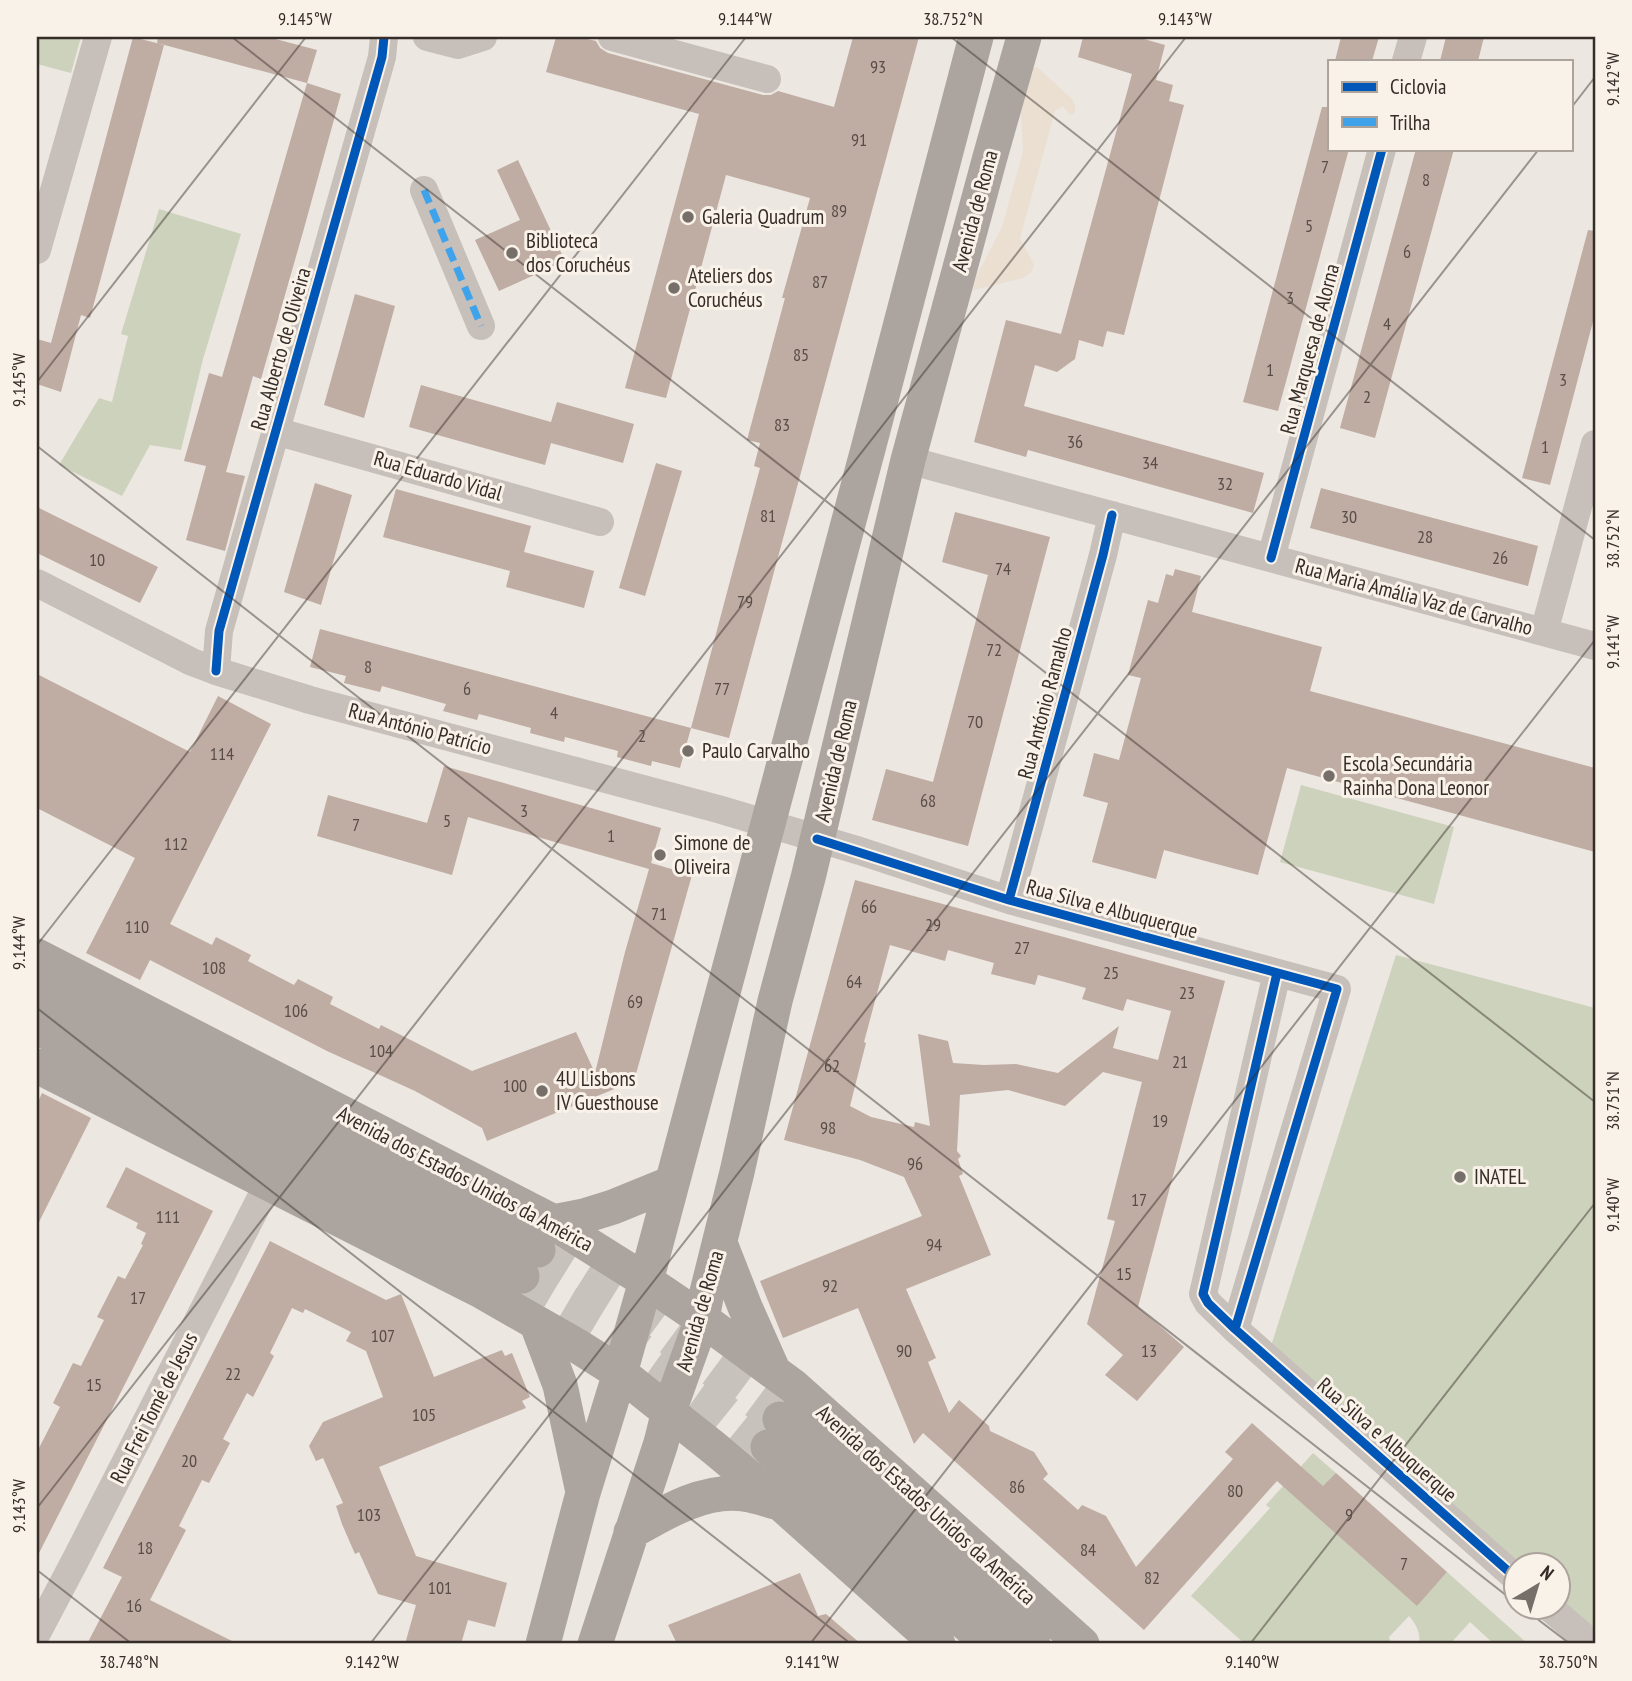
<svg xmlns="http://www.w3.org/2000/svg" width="1632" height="1681" font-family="'PT Sans Narrow',sans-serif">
  <rect width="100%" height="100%" fill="#ece7e1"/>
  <!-- green -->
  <path fill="#cdd2bc" d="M 37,37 L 81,37 L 71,73 L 37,64 Z
    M 159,209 L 241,234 L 203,359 L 181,450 L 150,445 L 122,496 L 59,465 L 99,398 L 112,402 L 128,336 L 121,334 Z
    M 1301,785 L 1454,827 L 1434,904 L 1280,862 Z
    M 1396,955 L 1595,1008 L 1595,1640 L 1558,1608 L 1558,1566 L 1516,1566 L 1271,1346 Z
    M 1313,1453 L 1336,1473 L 1417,1605 L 1447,1572 L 1528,1644 L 1494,1644 L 1470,1622 L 1450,1644 L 1419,1644 C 1421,1633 1416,1624 1409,1616 L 1389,1637 L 1391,1644 L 1245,1644 L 1191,1596 L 1270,1508 L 1266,1505 Z"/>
  <!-- plaza -->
  <path fill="#eadfd1" d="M 1034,67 L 1037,67 L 1072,99 L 1075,106 L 1075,113 L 1070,115 L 1063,106 L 1055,111 L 1020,238 L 1034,265 L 1031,272 L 1023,278 L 974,290 L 972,289 L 975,279 L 1002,227 L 1023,152 L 1021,111 L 1032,69 Z"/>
  <!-- building -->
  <path fill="#bfaca3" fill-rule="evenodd" d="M 133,37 L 164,45 L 90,318 L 81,315 L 61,392 L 37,384 L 37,339 L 51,343 Z
    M 158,37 L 268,37 L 317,50 L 307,83 L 157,43 Z
    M 556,37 L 579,37 L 596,41 L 600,48 L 608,53 L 763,95 L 771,95 L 778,91 L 834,107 L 853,37 L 919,37 L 729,738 L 691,728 L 760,468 L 754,466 L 760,443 L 747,440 L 785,298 L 782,298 L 810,198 L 726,175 L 666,398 L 625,388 L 699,114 L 546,72 Z
    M 1083,37 L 1137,37 L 1165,45 L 1156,80 L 1173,85 L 1169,101 L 1184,105 L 1124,335 L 1107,331 L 1103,347 L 1079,340 L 1075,359 L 1057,372 L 1035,365 L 1024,406 L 1264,473 L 1253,513 L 1028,450 L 1026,457 L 974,442 L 1006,320 L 1061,334 L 1132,74 L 1078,57 Z
    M 1341,37 L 1379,37 L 1372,61 L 1335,61 Z
    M 1446,37 L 1484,37 L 1478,61 L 1440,61 Z
    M 307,83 L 341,94 L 303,232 L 261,379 L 253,376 L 226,472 L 245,476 L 225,551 L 186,540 L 206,466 L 184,461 L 209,373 L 222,377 Z
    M 1322,107 L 1329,107 L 1329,149 L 1349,149 L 1278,411 L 1243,402 Z
    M 1416,149 L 1454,149 L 1375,438 L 1340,428 Z
    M 518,160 L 565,261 L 499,291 L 475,240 L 520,220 L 497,170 Z
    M 1588,230 L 1595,231 L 1595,314 L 1550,485 L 1522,478 Z
    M 355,294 L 395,306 L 364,418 L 324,405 Z
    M 421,385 L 551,422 L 557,402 L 634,424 L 623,463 L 551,443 L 545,465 L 409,427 Z
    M 656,463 L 682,471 L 645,596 L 619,588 Z
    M 315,483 L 352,495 L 321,605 L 284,592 Z
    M 1321,488 L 1538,546 L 1528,586 L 1310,528 Z
    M 396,489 L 531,526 L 524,552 L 594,571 L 584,608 L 506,587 L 510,571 L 383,537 Z
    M 37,507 L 158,567 L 140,603 L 37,553 Z
    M 955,512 L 1050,537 L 968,846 L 872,820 L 886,769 L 933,782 L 988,575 L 942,562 Z
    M 1175,569 L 1201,576 L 1192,612 L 1322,647 L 1310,691 L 1595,768 L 1595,852 L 1287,768 L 1258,875 L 1164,850 L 1156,879 L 1092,862 L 1108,803 L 1083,796 L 1094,753 L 1119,760 L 1141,678 L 1128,675 L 1148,600 L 1158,603 L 1166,574 L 1173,576 Z
    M 320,629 L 691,728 L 680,768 L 652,761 L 651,766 L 617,757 L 618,751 L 565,737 L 564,742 L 530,733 L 531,728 L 479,714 L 477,720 L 443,711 L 446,704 L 382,686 L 380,692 L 344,683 L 346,676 L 310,667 Z
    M 37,674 L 190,752 L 218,696 L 271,724 L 170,924 L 212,945 L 216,937 L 251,955 L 248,961 L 294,985 L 298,979 L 333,997 L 330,1004 L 379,1029 L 381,1025 L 472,1071 L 576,1032 L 595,1073 L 625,952 L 649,869 L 468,817 L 452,875 L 317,836 L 328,795 L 427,823 L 444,766 L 661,828 L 651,863 L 692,875 L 634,1081 L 487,1141 L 482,1128 L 415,1091 L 327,1051 L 150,960 L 140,980 L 86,953 L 135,858 L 37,808 Z
    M 855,880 L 1225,981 L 1138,1307 L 1184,1347 L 1137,1401 L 1105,1375 L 1123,1355 L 1087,1324 L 1115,1221 L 1107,1219 L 1142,1082 L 1103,1072 L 1065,1106 L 1008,1090 L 960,1095 L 957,1151 L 961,1156 L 958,1159 L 963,1174 L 959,1176 L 991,1255 L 906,1289 L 936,1358 L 928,1362 L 949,1413 L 959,1400 L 989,1426 L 990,1431 L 1034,1452 L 1048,1474 L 1043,1479 L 1078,1510 L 1082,1505 L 1106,1516 L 1136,1567 L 1233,1459 L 1225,1452 L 1252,1423 L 1323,1486 L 1336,1473 L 1447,1572 L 1417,1606 L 1277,1481 L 1144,1630 L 923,1433 L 914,1444 L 858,1308 L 783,1338 L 760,1281 L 922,1216 L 904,1177 L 860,1160 L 784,1140 ZM 890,945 L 945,961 L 948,950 L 994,963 L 991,974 L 1035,985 L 1038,975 L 1061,981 L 1086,988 L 1082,999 L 1123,1011 L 1127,999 L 1171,1011 L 1158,1060 L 1113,1048 L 1119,1026 L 1058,1073 L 1016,1064 L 984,1065 L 953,1063 L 948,1041 L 918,1034 L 930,1126 L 915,1122 L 914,1127 L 871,1117 L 850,1106 L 866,1043 L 864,1042 Z
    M 42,1093 L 91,1118 L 37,1226 L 37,1104 Z
    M 126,1167 L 213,1211 L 37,1557 L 37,1452 L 60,1407 L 53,1403 L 73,1363 L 81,1366 L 104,1320 L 97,1317 L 118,1276 L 125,1279 L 143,1245 L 141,1244 L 146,1233 L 136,1228 L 138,1223 L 106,1207 Z
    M 270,1241 L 386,1300 L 401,1294 L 434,1377 L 502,1350 L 505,1356 L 512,1353 L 530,1397 L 522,1401 L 526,1408 L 379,1467 L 416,1556 L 507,1583 L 495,1627 L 468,1620 L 461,1644 L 405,1644 L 416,1605 L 378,1594 L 359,1552 L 355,1554 L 342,1524 L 336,1506 L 343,1503 L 323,1458 L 316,1461 L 309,1446 L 323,1422 L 383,1397 L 366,1351 L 346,1341 L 351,1332 L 305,1309 L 303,1313 L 292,1308 L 270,1353 L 274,1356 L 253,1397 L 247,1393 L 223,1439 L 230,1443 L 209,1483 L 202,1480 L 179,1526 L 186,1530 L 150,1600 L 238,1644 L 87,1644 L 122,1577 L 103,1568 Z
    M 800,1573 L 818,1616 L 826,1614 L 861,1644 L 677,1644 L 668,1625 Z"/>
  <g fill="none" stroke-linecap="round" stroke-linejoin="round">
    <!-- major-tunnel -->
    <path stroke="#c8c2bc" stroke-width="35" stroke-dasharray="35 18" stroke-linecap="butt" d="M 538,1250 L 620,1301 L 780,1419
      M 522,1276 L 605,1325 L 705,1396 L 768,1447"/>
    <!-- minor -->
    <path stroke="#c6bfba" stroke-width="28" d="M 427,37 L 458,45 L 483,37
      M 612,37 L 767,79
      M 1406,61 L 1413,37
      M 424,190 L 481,326
      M 37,250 L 98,37
      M 275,431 L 600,522
      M 908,460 L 1595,646
      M 1271,558 L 1382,149
      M 37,583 L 192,662 L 216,671 L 310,700 L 718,809 L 860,851 L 1009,900 L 1337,989 L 1235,1329
      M 1544,632 L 1595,444
      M 216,671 L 219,631 L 382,57 L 384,37
      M 1009,900 L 1103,555 L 1112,515
      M 1277,973 L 1203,1294 L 1208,1303 L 1235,1329 L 1516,1578
      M 1550,1608 L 1592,1644
      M 37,1633 L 76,1559 L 269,1182"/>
    <!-- major -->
    <path stroke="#aba49f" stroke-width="35" d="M 37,956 L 546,1218 L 646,1281 L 702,1319 L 793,1386 L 1082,1644
      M 37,993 L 538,1250
      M 37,1027 L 522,1276
      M 37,1066 L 483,1292 L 579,1347 L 620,1373 L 714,1448 L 779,1502 L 938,1644
      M 553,1222 L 584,1216 L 613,1207 L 672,1183
      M 720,1243 L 745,1307 L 773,1370
      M 537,1324 L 560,1385 L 583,1492
      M 780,1419 L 1033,1644
      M 768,1447 L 989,1644
      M 631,1532 C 664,1513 703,1489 743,1494 C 754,1495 765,1499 775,1502
      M 543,1644 L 583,1493 L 620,1373 L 646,1281 L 868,449 L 976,37
      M 595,1644 L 661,1443 L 669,1411 L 702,1319 L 707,1292 L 737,1172 L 775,1001 L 808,878 L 908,460 L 990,157 L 1024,37"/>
    <!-- quiet -->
    <path stroke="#3fa3eb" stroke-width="7" stroke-dasharray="14 7" stroke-linecap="butt" d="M 424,190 L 481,326"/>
    <defs>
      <path id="cycleway" d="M 1271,558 L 1382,149
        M 216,671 L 219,631 L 382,57 L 384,37
        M 817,839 L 1009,900 L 1337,989 L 1235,1329
        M 1009,900 L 1103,555 L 1112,515
        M 1277,973 L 1203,1294 L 1208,1303 L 1235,1329 L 1516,1578"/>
    </defs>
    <!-- cycleway casing -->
    <use href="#cycleway" stroke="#f9f2e9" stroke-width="13"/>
    <!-- cycleway -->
    <use href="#cycleway" stroke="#0057b8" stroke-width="9"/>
  </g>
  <!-- ticks -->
  <path fill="none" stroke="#362d28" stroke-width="2" stroke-opacity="0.45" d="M 232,37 L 1595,1102M 951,37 L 1595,540M 1571,108 L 1595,77M 37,382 L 306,37M 37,446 L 1516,1603M 37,945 L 746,37M 37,1008 L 851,1644M 37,1508 L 1186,37M 37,1570 L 132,1644M 1523,1608 L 1570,1644M 370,1644 L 1539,149M 810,1644 L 1595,640M 1250,1644 L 1595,1203"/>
  <!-- markers -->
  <g fill="#766e69" stroke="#f9f2e9" stroke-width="2.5">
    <circle cx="688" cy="217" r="7"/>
    <circle cx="512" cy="253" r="7"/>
    <circle cx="674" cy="288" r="7"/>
    <circle cx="688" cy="751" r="7"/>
    <circle cx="1329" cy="776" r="7"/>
    <circle cx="660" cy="855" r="7"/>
    <circle cx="542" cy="1091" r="7"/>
    <circle cx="1460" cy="1177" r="7"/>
  </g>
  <g text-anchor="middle" stroke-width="6" stroke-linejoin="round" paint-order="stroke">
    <!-- number labels -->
    <g font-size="18" fill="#584d47">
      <text x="878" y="73">93</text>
      <text x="859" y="146">91</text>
      <text x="1325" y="173">7</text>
      <text x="1426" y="186">8</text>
      <text x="839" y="217">89</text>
      <text x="1309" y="232">5</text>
      <text x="1407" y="258">6</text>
      <text x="820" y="288">87</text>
      <text x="1290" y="304">3</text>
      <text x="1387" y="330">4</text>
      <text x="801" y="361">85</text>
      <text x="1270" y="376">1</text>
      <text x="1563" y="386">3</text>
      <text x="1367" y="403">2</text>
      <text x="782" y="431">83</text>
      <text x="1075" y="448">36</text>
      <text x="1545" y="453">1</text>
      <text x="1150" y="469">34</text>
      <text x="1225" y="490">32</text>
      <text x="768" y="522">81</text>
      <text x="1349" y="523">30</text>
      <text x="1425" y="543">28</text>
      <text x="1500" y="564">26</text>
      <text x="97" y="566">10</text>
      <text x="1003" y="575">74</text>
      <text x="745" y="608">79</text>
      <text x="994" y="656">72</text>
      <text x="368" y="673">8</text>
      <text x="467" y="695">6</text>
      <text x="722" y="695">77</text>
      <text x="554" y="719">4</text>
      <text x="975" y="728">70</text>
      <text x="642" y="742">2</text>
      <text x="222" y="760">114</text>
      <text x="928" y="807">68</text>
      <text x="524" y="817">3</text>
      <text x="447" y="827">5</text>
      <text x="356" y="831">7</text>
      <text x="611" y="842">1</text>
      <text x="176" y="850">112</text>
      <text x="869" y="913">66</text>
      <text x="659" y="920">71</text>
      <text x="933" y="931">29</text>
      <text x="137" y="933">110</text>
      <text x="1022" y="954">27</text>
      <text x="214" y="974">108</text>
      <text x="1111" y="979">25</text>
      <text x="854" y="988">64</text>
      <text x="1187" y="999">23</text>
      <text x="635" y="1008">69</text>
      <text x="296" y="1017">106</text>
      <text x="381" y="1057">104</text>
      <text x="1180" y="1068">21</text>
      <text x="832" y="1072">62</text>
      <text x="515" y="1092">100</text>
      <text x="1160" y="1127">19</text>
      <text x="828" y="1134">98</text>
      <text x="915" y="1170">96</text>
      <text x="1139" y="1206">17</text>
      <text x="168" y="1223">111</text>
      <text x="934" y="1251">94</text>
      <text x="1124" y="1280">15</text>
      <text x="830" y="1292">92</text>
      <text x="138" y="1304">17</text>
      <text x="383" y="1342">107</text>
      <text x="904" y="1357">90</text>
      <text x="1149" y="1357">13</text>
      <text x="233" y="1380">22</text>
      <text x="94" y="1391">15</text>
      <text x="424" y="1421">105</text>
      <text x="189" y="1467">20</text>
      <text x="1017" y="1493">86</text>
      <text x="1235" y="1497">80</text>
      <text x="369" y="1521">103</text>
      <text x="1349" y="1521">9</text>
      <text x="145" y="1554">18</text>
      <text x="1088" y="1556">84</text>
      <text x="1404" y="1570">7</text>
      <text x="1152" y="1584">82</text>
      <text x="440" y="1594">101</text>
      <text x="134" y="1612">16</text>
    </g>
    <!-- street labels -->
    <g font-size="21" fill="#362d28" stroke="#f9f2e9">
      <text transform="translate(975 211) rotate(-75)" y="7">Avenida de Roma</text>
      <text transform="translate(281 349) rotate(-74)" y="7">Rua Alberto de Oliveira</text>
      <text transform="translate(1310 349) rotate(-75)" y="7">Rua Marquesa de Alorna</text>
      <text transform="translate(438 476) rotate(16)" y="7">Rua Eduardo Vidal</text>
      <text transform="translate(1414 597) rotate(15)" y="7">Rua Maria Amália Vaz de Carvalho</text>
      <text transform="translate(1045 703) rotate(-75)" y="7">Rua António Ramalho</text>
      <text transform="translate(420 729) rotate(15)" y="7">Rua António Patrício</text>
      <text transform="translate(836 761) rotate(-77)" y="7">Avenida de Roma</text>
      <text transform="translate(1112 909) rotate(15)" y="7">Rua Silva e Albuquerque</text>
      <text transform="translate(465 1179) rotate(28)" y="7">Avenida dos Estados Unidos da América</text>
      <text transform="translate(700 1311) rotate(-74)" y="7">Avenida de Roma</text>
      <text transform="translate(154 1408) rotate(-63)" y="7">Rua Frei Tomé de Jesus</text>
      <text transform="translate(1387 1440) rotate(41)" y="7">Rua Silva e Albuquerque</text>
      <text transform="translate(926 1505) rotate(42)" y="7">Avenida dos Estados Unidos da América</text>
    </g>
    <!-- poi labels -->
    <g font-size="21" fill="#362d28" stroke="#f9f2e9" text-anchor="start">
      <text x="702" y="224">Galeria Quadrum</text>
      <text x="526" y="248">Biblioteca<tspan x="526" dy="24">dos Coruchéus</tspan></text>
      <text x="688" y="283">Ateliers dos<tspan x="688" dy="24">Coruchéus</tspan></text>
      <text x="702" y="758">Paulo Carvalho</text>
      <text x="1343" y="771">Escola Secundária<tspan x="1343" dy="24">Rainha Dona Leonor</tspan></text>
      <text x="674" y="850">Simone de<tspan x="674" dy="24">Oliveira</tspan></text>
      <text x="556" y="1086">4U Lisbons<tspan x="556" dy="24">IV Guesthouse</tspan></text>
      <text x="1474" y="1184">INATEL</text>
    </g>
  </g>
  <!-- border -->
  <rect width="1632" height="1681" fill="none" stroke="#f9f2e9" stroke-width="77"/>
  <!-- legend -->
  <rect x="1328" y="60" width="245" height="91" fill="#f9f2e9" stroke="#aba39c" stroke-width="2"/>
  <rect x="1342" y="82" width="35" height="10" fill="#0057b8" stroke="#aba39c" stroke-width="2"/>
  <text x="1390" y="94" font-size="21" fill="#362d28">Ciclovia</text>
  <rect x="1342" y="117" width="35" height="10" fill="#3fa3eb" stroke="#aba39c" stroke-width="2"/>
  <text x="1390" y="130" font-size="21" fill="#362d28">Trilha</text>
  <!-- north arrow -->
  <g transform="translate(1537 1586) rotate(38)"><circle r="33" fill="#f9f2e9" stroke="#aba39c" stroke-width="2"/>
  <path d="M0-5L12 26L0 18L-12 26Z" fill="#766e69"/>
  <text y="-10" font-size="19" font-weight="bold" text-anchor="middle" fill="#362d28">N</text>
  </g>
  <rect x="38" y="38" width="1556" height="1604" fill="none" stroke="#362d28" stroke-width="2.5"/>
  <g font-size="18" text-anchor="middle" fill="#362d28">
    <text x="305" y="25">9.145°W</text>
    <text x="745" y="25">9.144°W</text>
    <text x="953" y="25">38.752°N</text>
    <text x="1185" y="25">9.143°W</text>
    <text transform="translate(1613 79) rotate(-90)" y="6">9.142°W</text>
    <text transform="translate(19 380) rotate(-90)" y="6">9.145°W</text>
    <text transform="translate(1613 539) rotate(-90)" y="6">38.752°N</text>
    <text transform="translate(1613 642) rotate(-90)" y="6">9.141°W</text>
    <text transform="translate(19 943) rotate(-90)" y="6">9.144°W</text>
    <text transform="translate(1613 1101) rotate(-90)" y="6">38.751°N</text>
    <text transform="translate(1613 1205) rotate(-90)" y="6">9.140°W</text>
    <text transform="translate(19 1506) rotate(-90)" y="6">9.143°W</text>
    <text x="129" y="1668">38.748°N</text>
    <text x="372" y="1668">9.142°W</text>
    <text x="812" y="1668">9.141°W</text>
    <text x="1252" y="1668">9.140°W</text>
    <text x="1568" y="1668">38.750°N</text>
  </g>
</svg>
